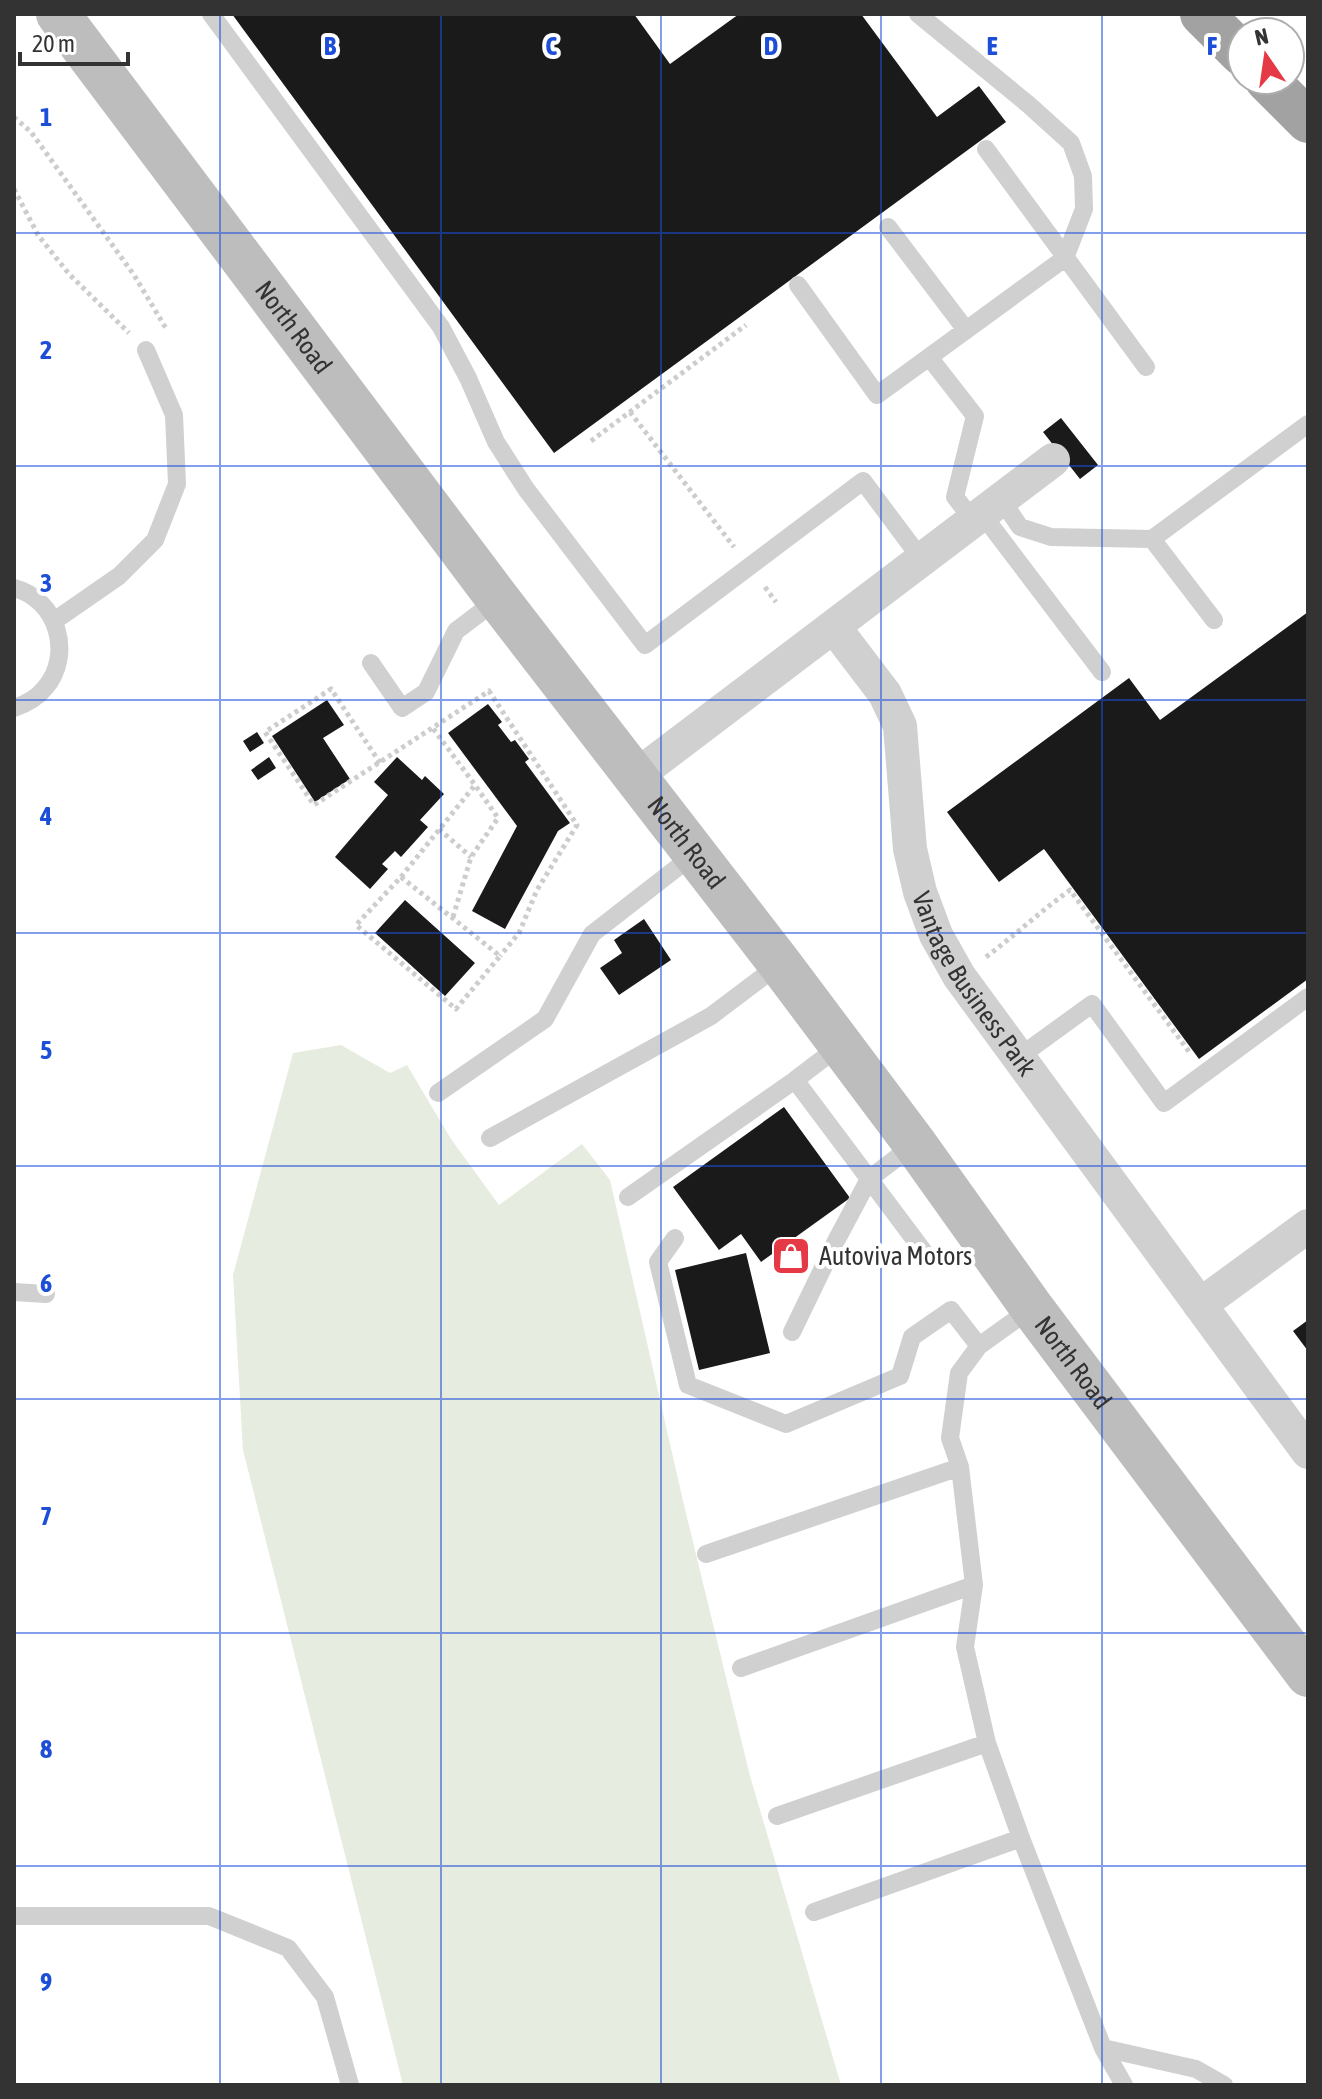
<svg xmlns="http://www.w3.org/2000/svg" width="1322" height="2099" font-family="'Asap Condensed',sans-serif">
  <rect width="100%" height="100%" fill="#fff"/>
  <!-- green -->
  <path fill="#e6ecdf" d="M 341,1045 L 390,1073 L 407,1065 L 451,1139 L 499,1205 L 582,1144 L 610,1180 L 683,1501 L 750,1776 L 841,2085 L 403,2085 L 243,1450 L 233,1275 L 293,1053 Z"/>
  <!-- building -->
  <path fill="#1a1a1a" d="M 232,14 L 634,14 L 670,64 L 739,14 L 861,14 L 937,117 L 979,86 L 1006,122 L 554,453 Z
    M 1061,418 L 1098,465 L 1080,479 L 1043,432 Z
    M 1308,612 L 1308,979 L 1199,1059 L 1044,849 L 999,882 L 947,812 L 1129,678 L 1160,720 Z
    M 327,700 L 344,725 L 323,738 L 350,779 L 315,802 L 272,736 Z
    M 488,704 L 502,722 L 498,725 L 511,742 L 515,740 L 529,759 L 525,762 L 570,823 L 558,831 L 505,929 L 472,911 L 517,826 L 448,733 Z
    M 257,732 L 264,743 L 250,752 L 243,741 Z
    M 269,757 L 276,768 L 258,780 L 251,770 Z
    M 397,757 L 422,780 L 425,776 L 444,794 L 420,820 L 428,827 L 401,857 L 395,851 L 382,864 L 388,869 L 370,889 L 335,857 L 388,795 L 374,782 Z
    M 405,900 L 475,963 L 445,996 L 375,933 Z
    M 644,919 L 671,960 L 619,995 L 600,968 L 622,953 L 614,940 Z
    M 784,1107 L 850,1198 L 761,1262 L 741,1234 L 719,1250 L 673,1187 Z
    M 746,1253 L 770,1353 L 699,1370 L 675,1270 Z
    M 1308,1320 L 1308,1351 L 1293,1331 Z"/>
  <g fill="none" stroke-linecap="round" stroke-linejoin="round">
    <!-- path -->
    <path stroke="#cdcdcd" stroke-width="5" stroke-dasharray="4 4" stroke-linecap="butt" d="M 14,117 L 31,132 L 134,275 L 167,330
      M 14,189 L 38,235 L 69,274 L 129,333
      M 630,412 L 734,547
      M 591,441 L 746,325
      M 765,587 L 776,602
      M 380,763 L 331,689 L 265,732 L 314,805 L 489,691 L 577,825 L 537,890 L 519,933 L 500,956
      M 439,829 L 471,857
      M 401,877 L 500,956 L 456,1009 L 356,925 L 401,877 L 475,785 L 432,727
      M 453,917 L 471,857 L 498,818 L 475,785
      M 986,957 C 1015,935 1041,911 1070,890 L 1190,1053"/>
    <!-- service -->
    <path stroke="#d0d0d0" stroke-width="18" d="M 211,14 L 441,327 L 468,378 L 496,442 L 526,489 L 645,645 L 863,481 L 922,560
      M 986,149 L 1146,367
      M 888,227 L 966,330
      M 798,285 L 877,395 L 1065,258 L 1084,209 L 1083,176 L 1071,143 L 1029,105 L 918,14
      M 929,357 L 975,416 L 955,497 L 974,521
      M 1001,499 L 1020,527 L 1051,537 L 1152,539 L 1308,424
      M 982,514 L 1102,672
      M 1152,539 L 1214,620
      M 14,588 C 57,599 74,654 45,688 C 37,698 26,704 14,708
      M 54,621 L 119,576 L 155,540 L 177,484 L 174,415 L 146,350
      M 371,663 L 402,708 L 426,692 L 456,631 L 498,599
      M 1019,1057 L 1092,1004 L 1164,1103 L 1308,997
      M 795,1080 L 841,1045
      M 438,1093 L 545,1019 L 592,934 L 696,853
      M 490,1138 L 711,1016 L 780,964
      M 628,1197 L 795,1080 L 924,1252
      M 675,1238 L 658,1262 L 688,1385 L 786,1424 L 900,1376 L 912,1337 L 951,1310 L 979,1346
      M 14,1292 L 46,1294
      M 1032,1308 L 979,1346 L 959,1373 L 950,1438 L 960,1467 L 974,1585 L 965,1647 L 987,1743 L 1021,1838 L 1103,2048 L 1124,2085
      M 792,1332 L 836,1241 L 869,1179 L 915,1144
      M 706,1554 L 960,1467
      M 741,1668 L 974,1585
      M 777,1816 L 987,1743
      M 814,1912 L 1021,1838
      M 14,1916 L 209,1916 L 288,1948 L 325,1997 L 350,2085
      M 1103,2048 L 1196,2069 L 1224,2085"/>
    <!-- minor -->
    <g stroke="#d0d0d0" stroke-width="34">
      <path id="s1" d="M 834,627 L 885,694 L 900,726 L 910,849 L 920,892 L 936,935 L 959,976 L 1308,1452"/>
      <path d="M 636,776 L 1053,460"/>
      <path d="M 1200,1305 L 1308,1226"/>
    </g>
    <!-- secondary -->
    <path stroke="#bdbdbd" stroke-width="44" id="s2" d="M 58,14 L 498,599 L 780,964 L 915,1144 L 1032,1308 L 1308,1675"/>
    <!-- trunk -->
    <path stroke="#a2a2a2" stroke-width="44" d="M 1202,14 L 1242,54
      M 1267,80 L 1308,121"/>
  </g>
  <!-- grid -->
  <path fill="none" stroke="#1d4ed8" stroke-width="2" stroke-opacity="0.55" d="M 220,14 L 220,2085M 441,14 L 441,2085M 661,14 L 661,2085M 881,14 L 881,2085M 1102,14 L 1102,2085M 14,233 L 1308,233M 14,466 L 1308,466M 14,700 L 1308,700M 14,933 L 1308,933M 14,1166 L 1308,1166M 14,1399 L 1308,1399M 14,1633 L 1308,1633M 14,1866 L 1308,1866"/>
  <!-- icons -->
  <defs>
    <symbol id="shop-square" viewBox="-11 -11 22 22"><rect x="-9" y="-9" width="18" height="18" rx="4" fill="#e63946" stroke="#fff"/><path d="M-5-2.5h2.3a2.7 3.5 0 0 1 5.4 0H5L5.5 6h-11ZM-1.5-2.5h3a1.5 2.3 0 0 0-3 0Z" fill="#fff"/></symbol>
  </defs>
  <g fill-rule="evenodd">
    <use href="#shop-square" x="769" y="1234" width="44" height="44"/>
  </g>
  <g text-anchor="middle" stroke-width="8" stroke-linejoin="round" paint-order="stroke">
    <!-- street labels -->
    <g font-size="26" fill="#333" stroke="#fff">
      <text dy="9" stroke="none"><textPath href="#s2" startOffset="392">North Road</textPath></text>
      <text dy="9" stroke="none"><textPath href="#s2" startOffset="1040">North Road</textPath></text>
      <text dy="9" stroke="none"><textPath href="#s1" startOffset="394">Vantage Business Park</textPath></text>
      <text dy="9" stroke="none"><textPath href="#s2" startOffset="1688">North Road</textPath></text>
    </g>
    <!-- poi labels -->
    <g font-size="26" fill="#333" stroke="#fff" text-anchor="start">
      <text x="819" y="1265">Autoviva Motors</text>
    </g>
  </g>
  <g font-size="26" text-anchor="middle" font-weight="bold" fill="#1d4ed8" stroke="#fff" stroke-width="8" stroke-linejoin="round" paint-order="stroke">
    <text x="330" y="55">B</text>
    <text x="551" y="55">C</text>
    <text x="771" y="55">D</text>
    <text x="992" y="55">E</text>
    <text x="1212" y="55">F</text>
    <text x="46" y="126">1</text>
    <text x="46" y="359">2</text>
    <text x="46" y="592">3</text>
    <text x="46" y="825">4</text>
    <text x="46" y="1059">5</text>
    <text x="46" y="1292">6</text>
    <text x="46" y="1525">7</text>
    <text x="46" y="1758">8</text>
    <text x="46" y="1991">9</text>
  </g>
  <!-- border -->
  <rect width="1322" height="2099" fill="none" stroke="#333333" stroke-width="32"/>
  <!-- north arrow -->
  <g transform="translate(1266 56) rotate(347)"><circle r="38" fill="#ffffff" stroke="#adadad" stroke-width="2"/>
  <path d="M0-6L14 30L0 20L-14 30Z" fill="#e63946"/>
  <text y="-12" font-size="22" font-weight="bold" text-anchor="middle" fill="#333333">N</text>
  </g>
  <!-- scale -->
  <path d="M20 52v12h108v-12" fill="none" stroke="#333333" stroke-width="4"/>
  <text x="32" y="52" font-size="24" fill="#333333" stroke="#ffffff" stroke-width="6" paint-order="stroke">20 m</text>
</svg>
